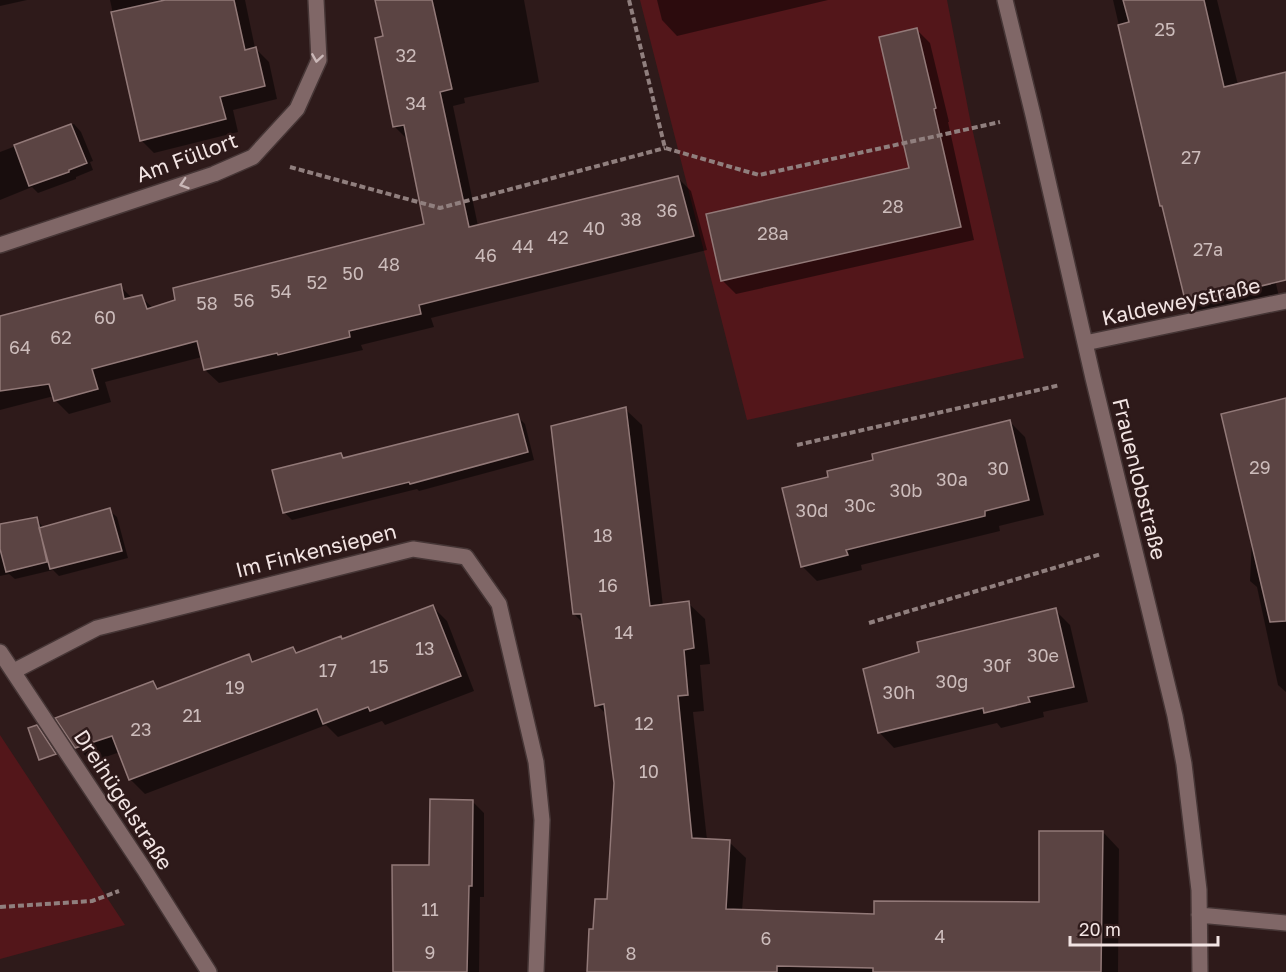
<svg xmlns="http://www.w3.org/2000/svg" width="1286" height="972" font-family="'Golos Text',sans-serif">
  <rect width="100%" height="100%" fill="#2e1a1a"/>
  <!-- green -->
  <path fill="#53161a" d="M 640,0 L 947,0 L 970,119 L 1024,358 L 747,420 Z
    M 0,735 L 125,925 L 0,959 Z"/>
  <!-- shadow -->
  <path fill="#0007" d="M 0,0 L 27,0 L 0,6 Z
    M 110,0 L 245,0 L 255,48 L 269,62 L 277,99 L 233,110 L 238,132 L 154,153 L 141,140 Z
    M 376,0 L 524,0 L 539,82 L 464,98 L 465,103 L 453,106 L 478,226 L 677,177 L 691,191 L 707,250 L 431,318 L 434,327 L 361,345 L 363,350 L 219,383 L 205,370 L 202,357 L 105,382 L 111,402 L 69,414 L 55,400 L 54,396 L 0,410 L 0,317 L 120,286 L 133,299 L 141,297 L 153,308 L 426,226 L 408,140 L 394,126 L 384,38 Z
    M 657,0 L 828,0 L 677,36 L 662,20 Z
    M 1113,0 L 1217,0 L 1238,85 L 1286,74 L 1286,264 L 1272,267 L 1281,305 L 1207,322 L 1187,303 L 1164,209 L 1161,205 Z
    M 916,29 L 930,43 L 949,122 L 948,122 L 974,240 L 736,294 L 722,280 L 911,169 Z
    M 74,124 L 81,132 L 93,161 L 90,162 L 93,170 L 76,177 L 76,179 L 38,193 L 32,187 L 0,200 L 0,152 Z
    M 1286,400 L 1286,692 L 1278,685 L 1257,587 L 1250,581 L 1252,538 Z
    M 625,409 L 642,425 L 663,606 L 688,603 L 705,619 L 710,664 L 700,665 L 704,711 L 693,712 L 707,840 L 729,842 L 746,858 L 742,911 L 875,915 L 1041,903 L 1103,832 L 1119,849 L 1118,972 L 589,972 L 595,930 L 609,901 L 615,783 L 607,715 L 597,705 L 584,624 L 574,614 Z
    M 517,416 L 525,424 L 534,460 L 419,491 L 417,489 L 292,520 L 285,513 L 274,471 L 341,455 L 345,459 Z
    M 1010,422 L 1025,437 L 1044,515 L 999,526 L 1000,531 L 861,565 L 862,570 L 817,581 L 802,566 L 830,478 L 875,461 Z
    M 109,510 L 117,517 L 128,558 L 59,576 L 53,570 L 15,579 L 9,574 L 0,576 L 0,526 L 36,519 L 44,528 Z
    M 433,607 L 447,621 L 474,691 L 385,725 L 382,721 L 338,737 L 326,725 L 145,794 L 130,779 L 120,752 L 91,762 L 77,747 L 153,683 L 159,689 L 249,656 L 255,662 L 293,648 L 298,653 L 341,637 L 344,640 Z
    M 1055,610 L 1070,625 L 1088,702 L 1043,712 L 1044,717 L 1001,728 L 997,723 L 894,748 L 879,732 Z
    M 472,801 L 484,813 L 484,897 L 480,897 L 479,972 L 395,972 L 431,867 Z"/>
  <!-- building -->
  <path fill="#5b4443" stroke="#927978" stroke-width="1.5" d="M 165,0 L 234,0 L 245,50 L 256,47 L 265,86 L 220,97 L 226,119 L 140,141 L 111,12 Z
    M 375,0 L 432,0 L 452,89 L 440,92 L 469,227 L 678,176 L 694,236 L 419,305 L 421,314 L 349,331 L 350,337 L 278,355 L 277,353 L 204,370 L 197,341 L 92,369 L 98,389 L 54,401 L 49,384 L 0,391 L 0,316 L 121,284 L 124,299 L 142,295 L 147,309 L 175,300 L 173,288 L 424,224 L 404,125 L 393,127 L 375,38 L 383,36 Z
    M 1123,0 L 1204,0 L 1224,87 L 1286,72 L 1286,280 L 1186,304 L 1162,206 L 1160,206 L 1118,25 L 1129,22 Z
    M 917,28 L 936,108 L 934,109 L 961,227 L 721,281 L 706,214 L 909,168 L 879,37 Z
    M 71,124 L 87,163 L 69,170 L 69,172 L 29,186 L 14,145 Z
    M 1286,398 L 1286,621 L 1270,622 L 1221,414 Z
    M 626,407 L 650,606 L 689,601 L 694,648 L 684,650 L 688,695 L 678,696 L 692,838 L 730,840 L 726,909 L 874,914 L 874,901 L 1039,902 L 1039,831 L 1103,831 L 1101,972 L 873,972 L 873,968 L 777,966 L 777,972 L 587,972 L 589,929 L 593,929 L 595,899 L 607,899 L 614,783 L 604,704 L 595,706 L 581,614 L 573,614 L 551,426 Z
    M 518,414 L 528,452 L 410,484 L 409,482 L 283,513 L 272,470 L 341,453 L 343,458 Z
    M 1010,420 L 1029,500 L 985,511 L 985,516 L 846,550 L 848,555 L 801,567 L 782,488 L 828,477 L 827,471 L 873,460 L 872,454 Z
    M 110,508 L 122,551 L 50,569 L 39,528 Z
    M 37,517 L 47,562 L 6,572 L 0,549 L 0,524 Z
    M 433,605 L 461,676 L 370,711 L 368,707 L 323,724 L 317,709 L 129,780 L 112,736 L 75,748 L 55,718 L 153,681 L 157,689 L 249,654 L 252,662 L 293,647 L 296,653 L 341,636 L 342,639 Z
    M 1056,608 L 1074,687 L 1028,697 L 1030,702 L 984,713 L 983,708 L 878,733 L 863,669 L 919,652 L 917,642 Z
    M 37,725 L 56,754 L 39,760 L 28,728 Z
    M 430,799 L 473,800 L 472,886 L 469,886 L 467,972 L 393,972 L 392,865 L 429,865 Z"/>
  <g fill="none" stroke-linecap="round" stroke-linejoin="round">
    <defs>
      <path id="minor" d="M 1005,0 L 1033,115 L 1093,378 L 1175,716 L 1184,764 L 1199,890 L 1200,972
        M 0,245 L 214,174 L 253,157 L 297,109 L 319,60 L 316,0
        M 1085,343 L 1286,301
        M 0,652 L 144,869 L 209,972
        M 14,671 L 97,628 L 413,549 L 466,557 L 499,604 L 536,762 L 542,820 L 536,972
        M 1199,915 L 1286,923"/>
    </defs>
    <!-- minor casing -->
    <use href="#minor" stroke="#463636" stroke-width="18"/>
    <!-- path -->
    <path stroke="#907f7e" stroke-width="4" stroke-dasharray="6 3" stroke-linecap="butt" d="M 629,0 L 665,148 L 759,175 L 1000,122
      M 290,167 L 440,208 L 665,148
      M 797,445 L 1060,385
      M 869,623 L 1101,554
      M 0,907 L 92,901 L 119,891"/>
    <!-- minor -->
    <use href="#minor" stroke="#806767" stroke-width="15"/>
  </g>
  <!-- one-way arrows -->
  <defs><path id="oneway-chevron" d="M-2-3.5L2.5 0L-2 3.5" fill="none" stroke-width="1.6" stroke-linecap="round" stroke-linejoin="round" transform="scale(1.5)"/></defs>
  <g stroke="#cab8b8">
    <use href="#oneway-chevron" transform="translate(317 58) rotate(99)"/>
    <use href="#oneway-chevron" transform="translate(184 184) rotate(162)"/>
  </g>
  <g text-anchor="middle" stroke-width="5" stroke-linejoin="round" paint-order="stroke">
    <!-- number labels -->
    <g font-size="18" fill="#ccbcbb">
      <text x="1165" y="36">25</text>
      <text x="406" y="62">32</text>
      <text x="416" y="110">34</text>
      <text x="1191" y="164">27</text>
      <text x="893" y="213">28</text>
      <text x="667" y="217">36</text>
      <text x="631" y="226">38</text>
      <text x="594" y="235">40</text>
      <text x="773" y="240">28a</text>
      <text x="558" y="244">42</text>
      <text x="523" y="253">44</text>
      <text x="1208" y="256">27a</text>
      <text x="486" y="262">46</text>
      <text x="389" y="271">48</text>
      <text x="353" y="280">50</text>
      <text x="317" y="289">52</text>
      <text x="281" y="298">54</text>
      <text x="244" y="307">56</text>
      <text x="207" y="310">58</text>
      <text x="105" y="324">60</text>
      <text x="61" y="344">62</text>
      <text x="20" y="354">64</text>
      <text x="1260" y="474">29</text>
      <text x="998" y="475">30</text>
      <text x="952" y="486">30a</text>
      <text x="906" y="497">30b</text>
      <text x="860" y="512">30c</text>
      <text x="812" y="517">30d</text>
      <text x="603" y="542">18</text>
      <text x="608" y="592">16</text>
      <text x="624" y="639">14</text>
      <text x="425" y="655">13</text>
      <text x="1043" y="662">30e</text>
      <text x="997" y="672">30f</text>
      <text x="379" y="673">15</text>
      <text x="328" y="677">17</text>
      <text x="952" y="688">30g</text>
      <text x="235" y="694">19</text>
      <text x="899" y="699">30h</text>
      <text x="192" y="722">21</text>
      <text x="644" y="730">12</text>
      <text x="141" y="736">23</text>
      <text x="649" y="778">10</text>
      <text x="430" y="916">11</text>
      <text x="940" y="943">4</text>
      <text x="766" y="945">6</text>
      <text x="430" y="959">9</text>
      <text x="631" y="960">8</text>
    </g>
    <!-- street labels -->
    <g font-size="21" fill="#f2e4e3" stroke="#2e1a1a">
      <text transform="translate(187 158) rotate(-20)" y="7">Am Füllort</text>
      <text transform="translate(1181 302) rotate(-12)" y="7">Kaldeweystraße</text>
      <text transform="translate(1139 479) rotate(76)" y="7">Frauenlobstraße</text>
      <text transform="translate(316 551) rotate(-14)" y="7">Im Finkensiepen</text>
      <text transform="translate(123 800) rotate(57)" y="7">Dreihügelstraße</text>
    </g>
  </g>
  <!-- scale -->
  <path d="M1070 936v9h148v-9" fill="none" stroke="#f2e4e3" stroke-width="3"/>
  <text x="1079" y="936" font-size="18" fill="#f2e4e3" stroke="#2e1a1a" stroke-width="4.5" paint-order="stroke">20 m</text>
</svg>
